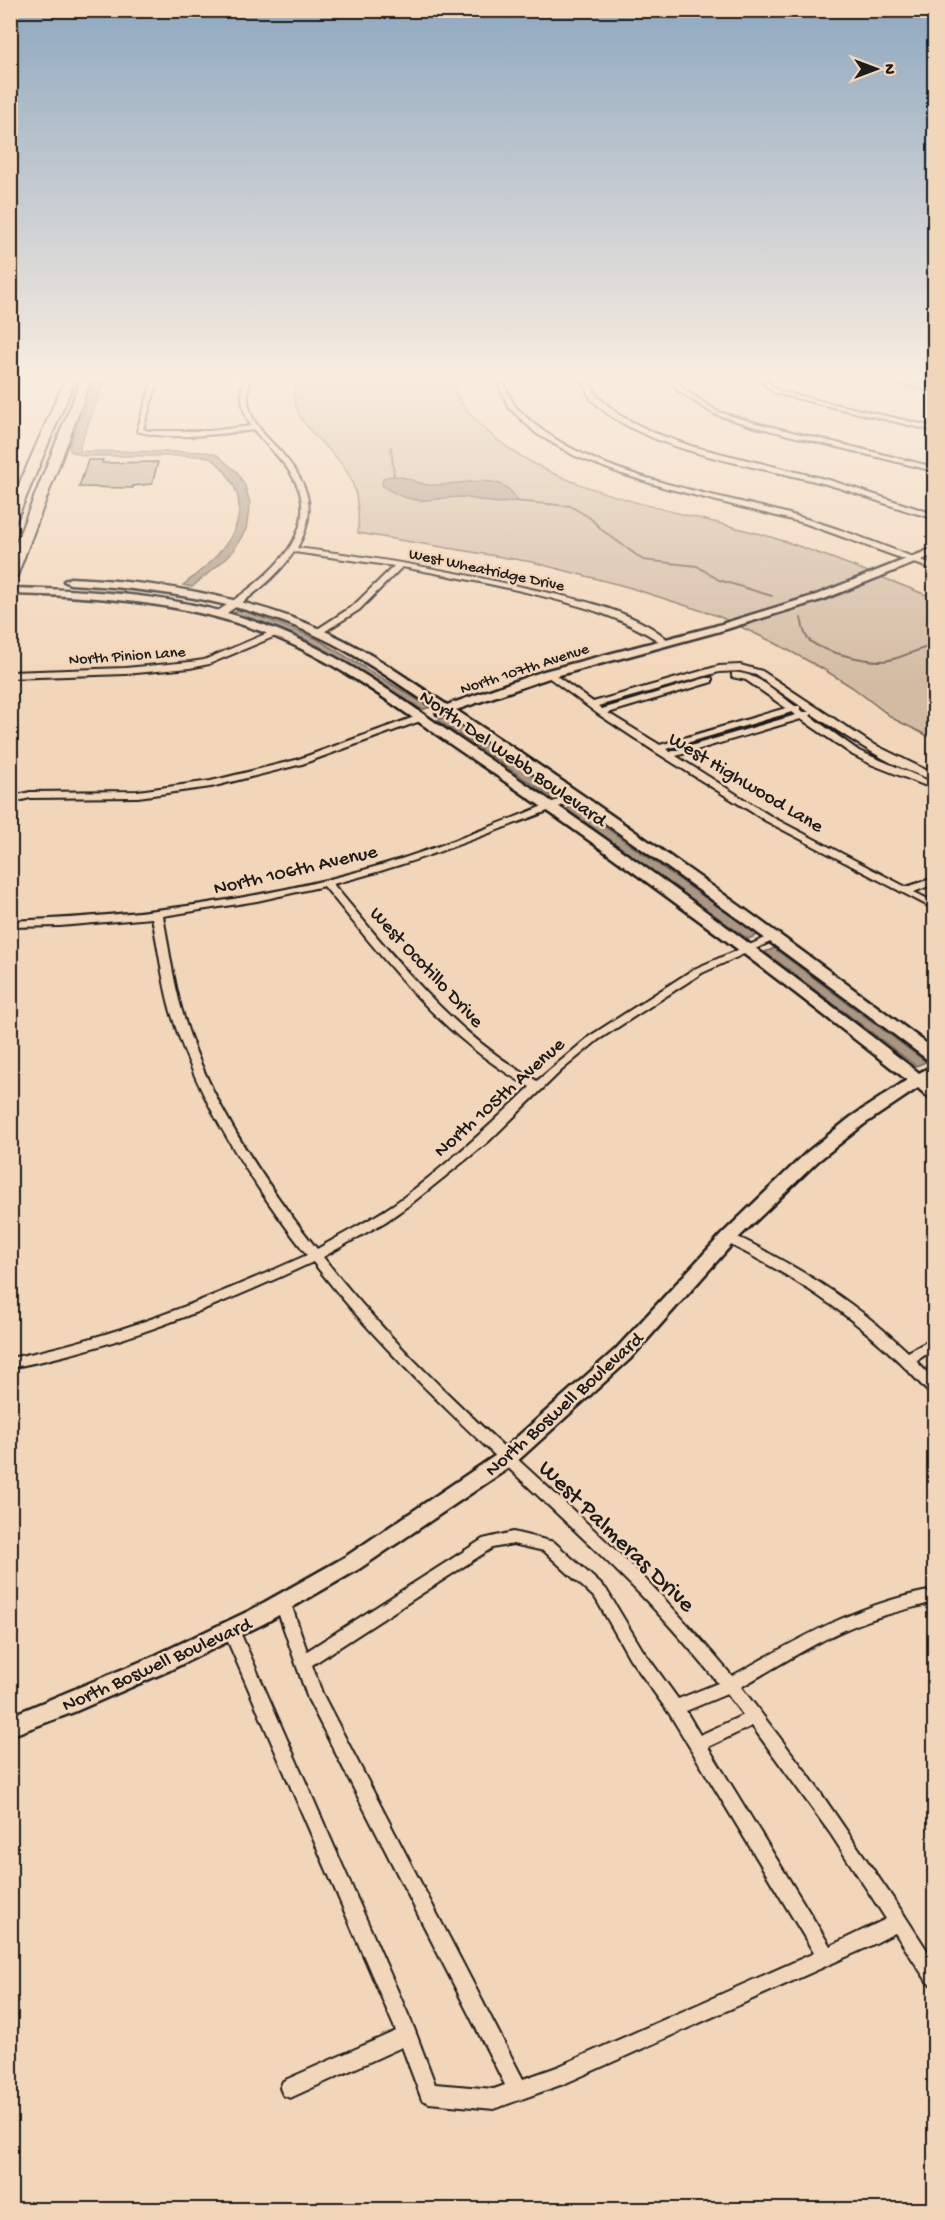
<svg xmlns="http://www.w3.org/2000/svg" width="945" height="2220" font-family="'Gochi Hand',sans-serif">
  <rect width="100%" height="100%" fill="#f2d6b9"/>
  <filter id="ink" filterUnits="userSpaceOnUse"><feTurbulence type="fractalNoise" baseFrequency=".0167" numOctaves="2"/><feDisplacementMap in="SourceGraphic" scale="12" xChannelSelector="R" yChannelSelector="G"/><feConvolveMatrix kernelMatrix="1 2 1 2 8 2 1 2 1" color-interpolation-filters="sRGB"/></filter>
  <g filter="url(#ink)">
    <!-- green -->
    <path fill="#d2bba2" stroke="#776c5f" stroke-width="1.5" d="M 296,375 L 451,375 C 452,392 460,402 471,415 C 540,495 681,509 777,539 C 831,556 883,578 934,598 L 934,739 L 894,719 L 852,687 L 823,669 L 773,642 L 718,616 L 628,587 L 532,562 L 358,533 C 359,515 358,493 350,477 C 329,437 284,429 296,375 Z"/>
    <!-- water -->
    <path fill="#a99683" stroke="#71655a" stroke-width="1.5" d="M 98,375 L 107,375 L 80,446 L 80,451 L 207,452 L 217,455 L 237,472 L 245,486 L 250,503 L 246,529 L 234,550 L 223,561 L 192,587 L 183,585 C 216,560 258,523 230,479 C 223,468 215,458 203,456 L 84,456 L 70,451 L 69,446 Z
      M 392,476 C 406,475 415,484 428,485 C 455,488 500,467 517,500 C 497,508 478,497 458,497 C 442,497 426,503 411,499 C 400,497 391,492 382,485 L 383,478 Z
      M 240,609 L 317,639 L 430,707 L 422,710 C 363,672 303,628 232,614 Z
      M 445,717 L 447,719 L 561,795 L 553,798 L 437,720 Z
      M 576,805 L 578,808 L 758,935 L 748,939 L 567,809 Z
      M 775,948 L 779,952 L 926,1062 L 916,1066 L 765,952 Z"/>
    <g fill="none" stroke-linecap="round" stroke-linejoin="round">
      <!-- stream -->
      <path stroke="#71655a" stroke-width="2" d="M 391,447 L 394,476
        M 514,501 L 570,506 L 589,517 L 602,530 L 643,560 L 697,566 L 719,580 L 772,596
        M 801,618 C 803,625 803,634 809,640 C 822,652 872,664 889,660 C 905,657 918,648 934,646"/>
    </g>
    <!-- building -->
    <path fill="#bda892" stroke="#1c1c1c" stroke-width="1.5" d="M 88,460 L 103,460 L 102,463 L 158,462 L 152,484 L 133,486 L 133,488 L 79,487 Z"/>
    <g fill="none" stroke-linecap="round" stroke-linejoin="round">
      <defs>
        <path id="street" d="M 10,375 L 13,376 L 13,388 L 10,390 Z
          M 154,375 L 160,375 L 143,429 L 149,431 L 209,431 L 251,426 C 241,409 240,395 244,375 L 250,375 C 248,389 246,402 252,416 C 258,429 268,439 278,449 C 307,481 320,508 297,548 C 373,557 447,570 522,587 C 567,597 636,609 670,642 L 663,644 C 619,614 571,603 521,591 C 481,582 442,574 402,567 L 359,610 L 319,635 L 316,634 L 316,630 L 353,606 L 394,566 L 294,552 C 276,579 248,599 221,617 L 215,617 L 215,613 C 252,588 315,546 300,493 C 293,468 269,449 254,430 C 219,434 169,441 137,431 Z
          M 494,375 L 500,375 C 505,385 509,399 517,408 C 580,475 702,490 789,514 C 838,527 886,547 934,565 L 934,570 L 804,523 L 666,488 L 619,473 L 575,456 L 537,434 L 509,408 Z
          M 581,375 L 587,375 L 597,396 L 619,415 L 652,432 L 691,446 L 829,480 L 934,514 L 934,518 C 898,510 862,494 826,484 C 759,466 640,451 592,400 C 587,394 584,383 581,375 Z
          M 672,375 L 678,375 L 682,388 L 718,412 L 756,423 L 934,467 L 934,471 L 752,426 L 714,414 L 677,390 Z
          M 758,375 L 764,375 L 763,377 L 778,391 L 934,427 L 934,431 L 774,393 L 758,378 Z
          M 872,375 L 884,375 L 934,388 L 934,392 Z
          M 275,630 L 279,633 L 278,635 L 209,664 L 190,668 L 125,674 L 10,678 L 10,672 L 125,668 L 190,662 L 204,660 Z
          M 740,665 L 762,671 L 869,742 L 934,774 L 934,780 C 890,767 850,739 812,714 L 810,716 L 859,751 L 934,783 L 934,789 L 873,765 L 853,755 L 801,719 L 676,756 L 772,817 L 906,887 L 934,878 L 934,884 L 914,892 L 934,902 L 934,909 L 766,821 L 654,751 L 598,714 L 544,674 L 545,672 L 551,672 L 593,702 L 719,666 ZM 740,671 L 756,675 L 809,712 L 804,712 L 800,710 L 800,706 L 795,706 C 777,693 755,671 732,673 L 732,677 L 746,680 L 786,708 L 660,745 L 608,713 L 712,682 L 712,678 L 706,678 L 602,709 L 598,706 L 719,672 ZM 792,712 L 796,715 L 670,752 L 666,749 Z
          M 420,715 L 423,716 L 423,720 L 302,764 L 211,787 L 138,797 L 30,798 L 10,803 L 10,797 L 30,792 L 138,791 L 211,781 L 296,760 Z
          M 577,794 L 580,795 L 580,799 C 498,829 419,863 333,884 C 394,957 452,1034 537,1081 L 590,1036 L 694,969 L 770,936 L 778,936 L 779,938 L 702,973 L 598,1040 L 562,1070 L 488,1142 L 412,1203 L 385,1222 L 323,1257 C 413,1373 527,1464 631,1565 C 667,1600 700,1638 732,1676 C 797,1640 860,1602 934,1590 L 934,1602 C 909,1609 884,1614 859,1624 C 818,1640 780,1665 741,1687 L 807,1773 L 905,1916 L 934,1961 L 934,1986 L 928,1983 L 895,1933 L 866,1948 L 566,2083 L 494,2109 L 429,2103 L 422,2100 L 402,2047 L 290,2098 L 283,2095 L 280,2088 L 283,2081 L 396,2031 L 223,1630 L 225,1625 L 231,1623 L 237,1625 L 239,1630 L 414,2028 L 435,2084 L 494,2089 L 505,2085 L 308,1699 L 275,1603 L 277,1598 L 283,1596 L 289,1598 L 307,1651 L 483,1539 L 513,1532 L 554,1542 L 606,1589 L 642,1649 L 678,1699 L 718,1683 C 687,1645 655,1608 620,1574 C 516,1471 403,1379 313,1262 C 216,1307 115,1348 10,1368 L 10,1358 C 113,1338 212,1298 307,1255 C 252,1184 196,1098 171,1012 C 162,981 159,949 152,918 L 60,926 L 10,927 L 10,921 C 143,916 275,899 401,859 C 439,847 476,832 513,818 C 534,810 555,800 577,794 ZM 324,886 C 387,963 442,1038 530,1087 C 490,1126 449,1163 404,1197 C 377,1217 346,1232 317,1249 C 262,1180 206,1096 182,1011 C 173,980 169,948 163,916 L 257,901 ZM 513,1544 L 544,1551 L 596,1599 L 630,1659 L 669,1713 L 814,1953 L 557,2067 L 523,2079 L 322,1693 L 312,1665 L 492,1548 ZM 727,1694 L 743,1715 L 700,1735 L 686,1711 ZM 752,1726 L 830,1833 L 886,1919 L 830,1946 L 708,1747 Z
          M 728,1234 C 744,1238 759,1248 774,1256 C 823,1282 868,1314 908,1352 L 934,1338 L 934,1349 L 916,1361 L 934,1380 L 934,1394 L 929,1393 C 869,1326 804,1281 723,1241 L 722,1238 L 723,1235 Z"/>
        <path id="secondary" d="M 934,548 L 934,555 L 824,599 L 720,631 L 552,677 L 456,710 C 619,817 778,932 934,1049 L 934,1061 L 928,1060 C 776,945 622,832 464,726 L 445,714 L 437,714 L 436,709 C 402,686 368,662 332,643 C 252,602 159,589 70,584 L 64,581 L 70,578 C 159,582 248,596 329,633 C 371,652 409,680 447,705 L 544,671 L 712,627 L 816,595 Z
          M 10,588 C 102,590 195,596 280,631 C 350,659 412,707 474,749 C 627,851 774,960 919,1073 L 934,1065 L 934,1077 L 929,1081 L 934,1085 L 934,1098 L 928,1097 L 918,1088 L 863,1125 L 818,1161 L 734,1242 L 630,1359 L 513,1465 L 359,1569 L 265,1623 L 168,1671 L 74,1712 L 10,1736 L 10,1716 L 152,1657 L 249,1611 L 345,1557 L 499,1453 L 616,1349 L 722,1234 L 806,1153 L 851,1117 L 907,1080 C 765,968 619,858 469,757 C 406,714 344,665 273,636 C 190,602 99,596 10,594 Z"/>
        <path id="primary" d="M 67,375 L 77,375 L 16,521 L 10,525 L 10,505 Z
          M 83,375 L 93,375 L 17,576 L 10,580 L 10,558 Z"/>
      </defs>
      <!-- street casing -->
      <use href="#street" stroke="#1c1c1c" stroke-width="4"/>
      <!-- secondary casing -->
      <use href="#secondary" stroke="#1c1c1c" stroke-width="5"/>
      <!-- primary casing -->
      <use href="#primary" stroke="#1c1c1c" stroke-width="4"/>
      <!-- street -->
      <use href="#street" fill="#f2d6b9" fill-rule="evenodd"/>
      <!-- secondary -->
      <use href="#secondary" fill="#f2d6b9" fill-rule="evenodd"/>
      <!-- primary -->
      <use href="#primary" fill="#f2d6b9" fill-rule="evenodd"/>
    </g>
  </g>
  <!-- sky -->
  <linearGradient id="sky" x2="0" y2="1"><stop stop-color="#8fa8c0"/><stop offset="0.55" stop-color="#f9ede0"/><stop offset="1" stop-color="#f9ede0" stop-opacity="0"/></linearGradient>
  <rect width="945" height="686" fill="url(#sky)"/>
  <g text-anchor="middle" stroke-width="5" stroke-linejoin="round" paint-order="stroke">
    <!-- far-street labels -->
    <g font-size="16" fill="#1c1c1c" stroke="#f2d6b9">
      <text transform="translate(487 568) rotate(12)" y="6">West Wheatridge Drive</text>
      <text transform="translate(127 654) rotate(-4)" y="6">North Pinion Lane</text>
      <text transform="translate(524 667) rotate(-18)" y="6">North 107th Avenue</text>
    </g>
    <!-- street labels -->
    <g font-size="20" fill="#1c1c1c" stroke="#f2d6b9">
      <text transform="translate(514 757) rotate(35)" y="7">North Del Webb Boulevard</text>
      <text transform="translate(747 781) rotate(31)" y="7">West Highwood Lane</text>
      <text transform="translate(295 868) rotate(-13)" y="7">North 106th Avenue</text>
      <text transform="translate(428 966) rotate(47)" y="7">West Ocotillo Drive</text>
      <text transform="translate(498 1096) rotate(-42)" y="7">North 105th Avenue</text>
      <text transform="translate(563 1403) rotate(-42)" y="7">North Boswell Boulevard</text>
      <text transform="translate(156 1663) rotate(-24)" y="7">North Boswell Boulevard</text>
    </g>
    <!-- near-street labels -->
    <g font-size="24" fill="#1c1c1c" stroke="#f2d6b9">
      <text transform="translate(618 1535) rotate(44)" y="8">West Palmeras Drive</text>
    </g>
  </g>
  <!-- margin -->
  <rect width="945" height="2220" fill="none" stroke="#f2d6b9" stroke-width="36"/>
  <rect x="18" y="18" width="909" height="2184" fill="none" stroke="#1c1c1c" stroke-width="2" filter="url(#ink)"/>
  <!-- north arrow -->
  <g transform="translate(876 69) rotate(90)" stroke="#f2d6b9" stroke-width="4.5" paint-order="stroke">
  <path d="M0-4.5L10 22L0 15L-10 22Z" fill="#1c1c1c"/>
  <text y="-9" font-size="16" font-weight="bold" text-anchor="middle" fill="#1c1c1c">N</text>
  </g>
</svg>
